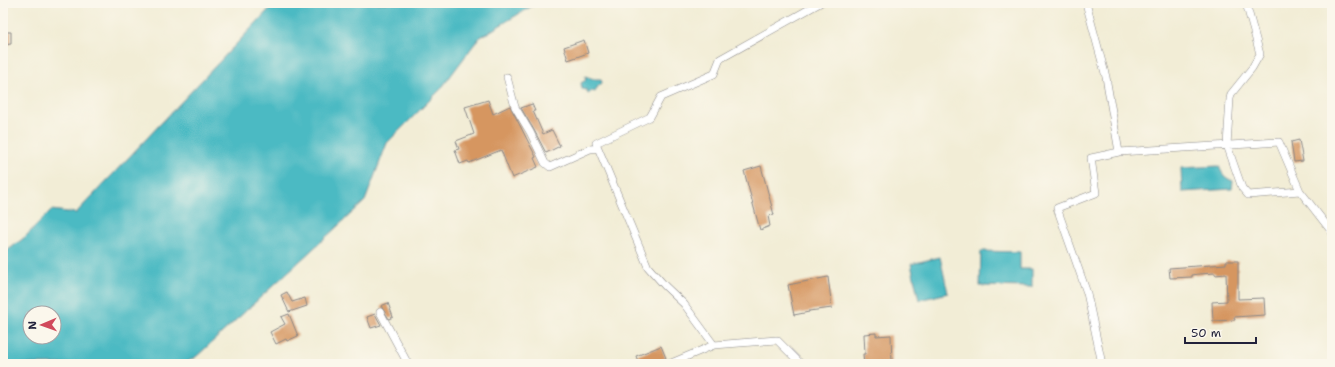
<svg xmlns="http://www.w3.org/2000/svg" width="1335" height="367" font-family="'Shantell Sans',sans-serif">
  <rect width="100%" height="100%" fill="#fbf7ec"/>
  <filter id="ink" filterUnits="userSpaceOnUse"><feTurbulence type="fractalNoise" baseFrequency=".025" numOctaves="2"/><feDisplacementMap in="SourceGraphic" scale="8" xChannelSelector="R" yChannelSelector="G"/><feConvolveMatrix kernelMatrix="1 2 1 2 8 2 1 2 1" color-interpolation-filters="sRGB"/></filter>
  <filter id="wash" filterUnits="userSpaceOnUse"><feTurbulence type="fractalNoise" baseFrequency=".012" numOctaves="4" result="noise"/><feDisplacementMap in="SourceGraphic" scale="16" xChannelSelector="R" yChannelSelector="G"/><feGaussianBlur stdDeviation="0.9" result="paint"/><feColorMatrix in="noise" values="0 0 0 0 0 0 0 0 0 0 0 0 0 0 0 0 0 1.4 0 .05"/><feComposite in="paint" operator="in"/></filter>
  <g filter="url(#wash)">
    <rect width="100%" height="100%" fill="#f2edd6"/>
    <!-- water -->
    <path fill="#4bbac3" stroke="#366e7f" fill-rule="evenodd" d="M 275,3 L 537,3 L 479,38 L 440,90 L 387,143 L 365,201 L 197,356 L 184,364 L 3,364 L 3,254 L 25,237 L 51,210 L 76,213 ZM 30,313 L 54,313 L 54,337 L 30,337 Z
      M 585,76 L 594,79 L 601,79 L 602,83 L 598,86 L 595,92 L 592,91 L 588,94 L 587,90 L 582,89 L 581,83 L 586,80 Z
      M 1219,166 C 1222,174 1225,178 1233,181 L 1232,189 L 1182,192 L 1181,168 Z
      M 981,251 L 1020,252 L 1020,269 L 1032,269 L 1032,287 L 980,286 Z
      M 940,257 L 948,293 L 919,300 L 911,264 Z"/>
    <g id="blocks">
      <!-- building -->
      <path fill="#d69660" d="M 3,32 L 11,32 L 11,44 L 3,45 Z
        M 584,40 L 588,53 L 568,60 L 564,47 Z
        M 488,100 L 493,114 L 510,106 L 536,157 L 534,158 L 538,167 L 512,178 L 501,150 L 469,163 L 468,161 L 460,164 L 455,150 L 459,149 L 456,141 L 474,134 L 465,107 Z
        M 532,104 L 535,111 L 533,111 L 543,134 L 552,130 L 560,146 L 546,153 L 534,130 L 521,108 Z
        M 1299,140 L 1303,161 L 1294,162 L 1291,142 Z
        M 761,166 L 774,215 L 768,216 L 770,226 L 760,230 L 744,171 Z
        M 1226,261 L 1238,261 L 1238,299 L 1264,298 L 1265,315 L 1234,317 L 1235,320 L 1213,321 L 1212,302 L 1227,301 L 1226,274 L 1215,275 L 1215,273 L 1199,274 L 1192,275 L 1192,277 L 1170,278 L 1169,268 L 1226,264 Z
        M 828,277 L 832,308 L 809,311 L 809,312 L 794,315 L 788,285 Z
        M 287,292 L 292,302 L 305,298 L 307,306 L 289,312 L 281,295 Z
        M 388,303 L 393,317 L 389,319 L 381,306 Z
        M 289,314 L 298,336 L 287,341 L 286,339 L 276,344 L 270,332 L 285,324 L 281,317 Z
        M 375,314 L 381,325 L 371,328 L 367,317 Z
        M 876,333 L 876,336 L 891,335 L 892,364 L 864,364 L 863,354 L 865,354 L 864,334 Z
        M 661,346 L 666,358 L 651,364 L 639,364 L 636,356 Z"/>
    </g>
  </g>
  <g filter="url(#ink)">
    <use href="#blocks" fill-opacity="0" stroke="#8a8888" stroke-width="1"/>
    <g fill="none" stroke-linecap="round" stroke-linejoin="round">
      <defs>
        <path id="minor" d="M 1086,3 L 1106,77 L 1119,152 L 1091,158 L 1096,193 L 1057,208 L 1087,293 L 1102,364
          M 1246,3 L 1260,54 L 1252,68 L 1231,94 L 1230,99 L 1227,145 L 1242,188 L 1248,195 L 1300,191 L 1332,232
          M 507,77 L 515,107 L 530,132 L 545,163 L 550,167 L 590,149 L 598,148
          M 1119,152 L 1279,142 L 1300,191
          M 380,312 L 408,364
          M 669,364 L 714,345
          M 801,364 L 777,340 L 714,345 L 684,304 L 665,286 L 648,267 L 596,143 L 650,117 L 661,97 L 714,74 L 720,59 L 820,3"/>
      </defs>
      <!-- minor casing -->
      <use href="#minor" stroke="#8a8888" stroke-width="8"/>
      <!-- minor -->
      <use href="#minor" stroke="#fff" stroke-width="7"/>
    </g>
  </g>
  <!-- margin -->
  <rect width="1335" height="367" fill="none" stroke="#fbf7ec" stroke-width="16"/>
  <!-- north arrow -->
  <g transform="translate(42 325) rotate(268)"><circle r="19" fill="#fbf7ec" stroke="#a4a2a5"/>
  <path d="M0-3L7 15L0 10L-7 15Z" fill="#d1495b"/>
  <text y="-6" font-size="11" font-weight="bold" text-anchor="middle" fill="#22223b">N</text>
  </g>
  <!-- scale -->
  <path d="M1185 337v6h71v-6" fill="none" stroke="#22223b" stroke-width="2"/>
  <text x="1191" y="337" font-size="12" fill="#22223b" stroke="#fbf7ec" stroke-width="3" paint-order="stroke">50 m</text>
</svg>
